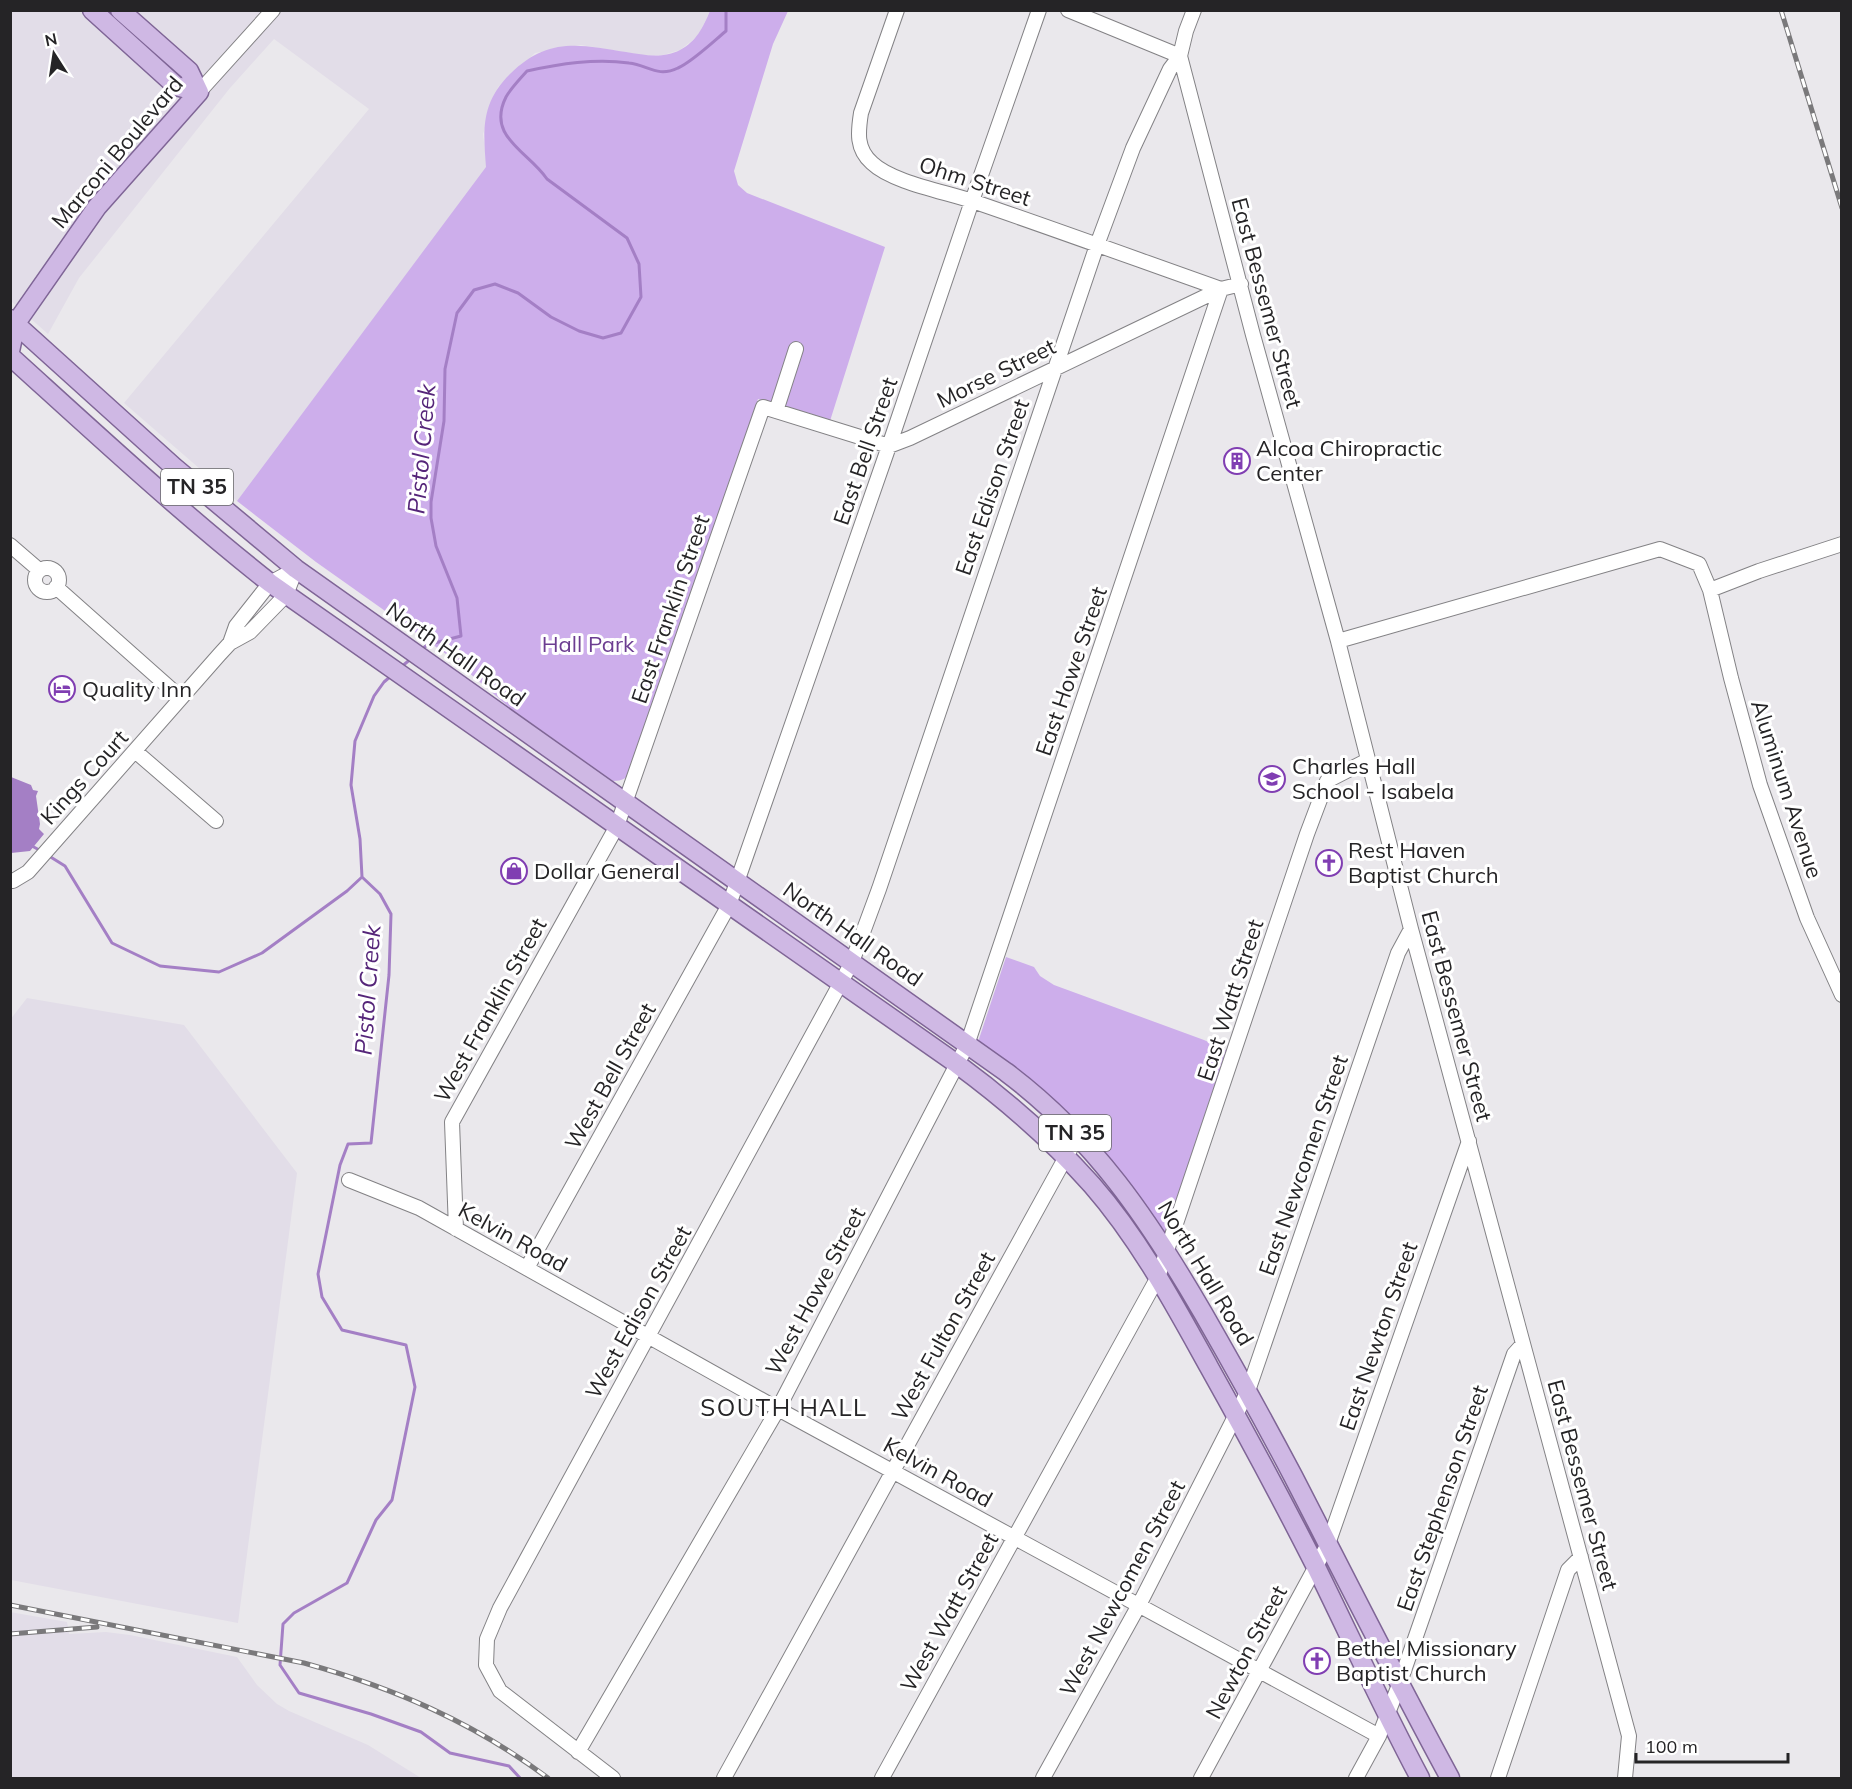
<svg xmlns="http://www.w3.org/2000/svg" width="1852" height="1789" font-family="Mulish,sans-serif">
  <rect width="100%" height="100%" fill="#eae8ec"/>
  <!-- built -->
  <path fill="#e2dde8" d="M 11,11 L 710,11 L 698,36 L 680,50 L 663,55 L 642,55 L 581,45 L 535,53 L 498,87 L 483,134 L 487,167 L 237,501 L 124,403 L 369,109 L 274,39 L 230,88 L 79,278 L 48,334 L 11,301 Z
    M 27,998 L 184,1025 L 297,1173 L 238,1623 L 11,1580 L 10,1020 Z
    M 10,1612 L 67,1622 L 69,1634 L 106,1632 L 130,1635 L 237,1657 L 257,1685 L 277,1704 L 289,1711 L 368,1745 L 421,1778 L 11,1778 Z"/>
  <!-- green -->
  <path fill="#cdaeeb" d="M 710,11 L 788,11 L 773,44 L 734,171 L 738,185 L 747,193 L 885,247 L 830,421 L 758,399 L 632,771 C 627,778 622,781 613,781 L 510,708 L 453,659 L 316,562 L 237,501 L 486,167 C 483,129 481,103 510,74 C 547,37 579,44 626,52 C 644,55 663,59 680,50 C 697,41 703,27 710,11 Z
    M 1006,957 L 1034,967 L 1040,976 L 1054,985 L 1204,1040 L 1228,1051 L 1168,1229 L 1163,1232 L 1087,1133 L 1074,1120 L 1070,1118 L 978,1042 Z"/>
  <!-- water -->
  <path fill="#a47fc5" d="M 11,777 L 31,785 L 33,790 L 38,791 L 36,796 L 40,824 L 39,829 L 44,834 L 30,851 L 11,853 Z"/>
  <g fill="none" stroke-linecap="round" stroke-linejoin="round">
    <!-- stream -->
    <path stroke="#a47fc5" stroke-width="3" d="M 421,650 L 427,645 L 461,636 L 457,598 L 436,546 L 431,518 L 431,502 L 444,421 L 445,369 L 457,313 L 474,290 L 495,284 L 518,293 L 551,317 L 579,331 L 603,338 L 621,333 L 641,297 L 639,264 L 627,238 L 547,179 C 528,151 486,137 506,97 C 511,88 520,79 527,71 C 559,64 595,58 629,63 C 648,65 657,78 678,68 C 692,62 714,41 726,31 L 726,10
      M 401,667 L 412,658
      M 391,676 L 384,682 L 374,696 L 355,741 L 351,785 L 360,839 L 362,877 L 380,894 L 391,914 L 389,975 L 371,1143 L 348,1144 L 340,1165 L 318,1274 L 322,1297 L 342,1330 L 406,1345 L 415,1387 L 392,1500 L 376,1520 L 347,1583 L 294,1613 L 283,1624 L 280,1665 L 299,1693 L 371,1714 L 421,1732 L 450,1753 L 509,1766 L 520,1778
      M 32,846 L 41,851
      M 49,856 L 65,866 L 112,943 L 160,966 L 219,972 L 262,953 L 347,891 L 362,877"/>
    <defs>
      <path id="minor" d="M 1068,10 L 1180,56 L 1253,335 L 1338,641 L 1411,929 L 1629,1736 L 1625,1778
        M 199,92 L 273,10
        M 776,411 L 796,349
        M 10,545 L 39,570
        M35 580a12 12 0 1 1 24 0a12 12 0 1 1-24 0Z
        M 56,587 L 181,698
        M 1710,590 L 1759,571 L 1842,544
        M 1338,641 L 1660,549 L 1699,564 L 1710,590 L 1731,678 L 1760,785 L 1807,918 L 1842,995
        M 230,643 L 236,626 L 270,583 L 296,569
        M 135,751 L 216,821
        M 13,881 L 28,872 L 219,655 L 230,643 L 250,632 L 286,595 L 296,569
        M 349,1180 L 419,1208 L 778,1409 L 1379,1736
        M 456,1229 L 452,1122 L 617,826 L 763,407 L 889,446 L 910,438 L 1221,289 L 1241,284
        M 527,1268 L 729,905 L 889,446 L 972,201 L 1039,10
        M 578,1752 L 778,1409 L 967,1045 L 1221,289 C 1139,260 1057,230 975,202 C 947,192 893,183 872,163 C 856,149 858,132 861,113 L 897,10
        M 613,1778 L 500,1691 L 486,1665 L 487,1639 L 500,1608 L 852,962 L 879,889 L 1097,245 L 1133,148 L 1170,69 L 1180,56 L 1186,31 L 1194,10
        M 724,1778 L 1078,1135
        M 882,1778 L 1158,1277 L 1307,834 L 1327,781 L 1368,760
        M 1043,1778 L 1139,1605 L 1248,1391 L 1398,953 L 1411,929
        M 1201,1778 L 1328,1544 L 1469,1141
        M 1356,1778 L 1379,1736 L 1399,1685 L 1514,1354 L 1523,1344
        M 1498,1778 L 1568,1570 L 1581,1557"/>
      <path id="major" d="M 92,10 L 176,86 L 199,92
        M 120,10 L 189,71 L 199,92
        M 10,319 L 174,467 L 296,569 L 1006,1072 C 1094,1138 1149,1220 1203,1313 C 1234,1367 1264,1421 1293,1476 C 1345,1577 1396,1679 1450,1778
        M 10,351 L 16,323 L 97,207 L 199,92
        M 10,356 C 95,433 180,512 270,583 L 957,1064 C 1006,1100 1051,1139 1092,1185 C 1140,1240 1174,1304 1209,1367 C 1246,1433 1282,1500 1316,1567 C 1351,1638 1383,1709 1420,1778"/>
    </defs>
    <!-- minor casing -->
    <use href="#minor" stroke="#838285" stroke-width="16"/>
    <!-- major casing -->
    <use href="#major" stroke="#7f6596" stroke-width="21"/>
    <!-- minor -->
    <use href="#minor" stroke="#fff" stroke-width="14"/>
    <!-- major -->
    <use href="#major" stroke="#cfb8e4" stroke-width="18"/>
    <defs>
      <path id="rail" d="M 1781,10 L 1842,208
        M 10,1605 L 304,1663 C 394,1688 473,1722 548,1778
        M 10,1634 L 97,1627"/>
    </defs>
    <!-- rail casing -->
    <use href="#rail" stroke="#7a797b" stroke-width="5"/>
    <!-- rail -->
    <use href="#rail" stroke="#fff" stroke-width="3" stroke-dasharray="9" stroke-linecap="butt"/>
  </g>
  <!-- icons -->
  <defs>
    <symbol id="building-ring" viewBox="-11 -11 22 22"><circle r="9.5" fill="#fff" stroke="#803eb2" stroke-width="1.5"/><path d="M-4-6H4V6H1V3H-1V6H-4ZM-2.5-4.3h1.7v1.8h-1.7ZM.8-4.3h1.7v1.8H.8ZM-2.5-1h1.7V.8h-1.7ZM.8-1h1.7V.8H.8Z" fill="#803eb2"/></symbol>
    <symbol id="hotel-ring" viewBox="-11 -11 22 22"><circle r="9.5" fill="#fff" stroke="#803eb2" stroke-width="1.5"/><path d="M-6-4.5h1.5V1H6V5H4.5V3h-9V5H-6ZM-4 0a1.8 1.8 0 1 1 3.6 0ZM.5 0V-2.5h3Q6-2.5 6 0Z" fill="#803eb2"/></symbol>
    <symbol id="school-ring" viewBox="-11 -11 22 22"><circle r="9.5" fill="#fff" stroke="#803eb2" stroke-width="1.5"/><path d="M0-5L7-2L0 1L-7-2ZM-4 1L0 2.5L4 1V4Q0 6-4 4Z" fill="#803eb2"/></symbol>
    <symbol id="church-ring" viewBox="-11 -11 22 22"><circle r="9.5" fill="#fff" stroke="#803eb2" stroke-width="1.5"/><path d="M-1.2-6h2.4v3.5h3.3v2.4h-3.3V6h-2.4V-.1h-3.3v-2.4h3.3Z" fill="#803eb2"/></symbol>
    <symbol id="shop-ring" viewBox="-11 -11 22 22"><circle r="9.5" fill="#fff" stroke="#803eb2" stroke-width="1.5"/><path d="M-5-2.5h2.3a2.7 3.5 0 0 1 5.4 0H5L5.5 6h-11ZM-1.5-2.5h3a1.5 2.3 0 0 0-3 0Z" fill="#803eb2"/></symbol>
  </defs>
  <g fill-rule="evenodd">
    <use href="#building-ring" x="1222" y="446" width="30" height="30"/>
    <use href="#hotel-ring" x="47" y="674" width="30" height="30"/>
    <use href="#school-ring" x="1257" y="764" width="30" height="30"/>
    <use href="#church-ring" x="1314" y="848" width="30" height="30"/>
    <use href="#shop-ring" x="499" y="856" width="30" height="30"/>
    <use href="#church-ring" x="1302" y="1646" width="30" height="30"/>
  </g>
  <g text-anchor="middle" stroke-width="6" stroke-linejoin="round" paint-order="stroke">
    <!-- shield labels -->
    <g fill="#fff" stroke="#666667" stroke-width="1.5">
      <rect x="161" y="469" width="72" height="36" rx="4.5"/>
      <rect x="1039" y="1115" width="72" height="36" rx="4.5"/>
    </g>
    <g font-size="21" font-weight="bold" fill="#252426">
      <text x="197" y="494">TN 35</text>
      <text x="1075" y="1140">TN 35</text>
    </g>
    <!-- street labels -->
    <g font-size="22" fill="#252426" stroke="#fff">
      <text transform="translate(117 152) rotate(-50)" y="8">Marconi Boulevard</text>
      <text transform="translate(975 181) rotate(18)" y="8">Ohm Street</text>
      <text transform="translate(1267 303) rotate(75)" y="8">East Bessemer Street</text>
      <text transform="translate(996 373) rotate(-26)" y="8">Morse Street</text>
      <text transform="translate(865 451) rotate(-71)" y="8">East Bell Street</text>
      <text transform="translate(992 487) rotate(-71)" y="8">East Edison Street</text>
      <text transform="translate(670 609) rotate(-71)" y="8">East Franklin Street</text>
      <text transform="translate(456 654) rotate(35)" y="8">North Hall Road</text>
      <text transform="translate(1071 671) rotate(-71)" y="8">East Howe Street</text>
      <text transform="translate(84 777) rotate(-48)" y="8">Kings Court</text>
      <text transform="translate(1787 789) rotate(72)" y="8">Aluminum Avenue</text>
      <text transform="translate(853 934) rotate(35)" y="8">North Hall Road</text>
      <text transform="translate(1230 1000) rotate(-72)" y="8">East Watt Street</text>
      <text transform="translate(490 1010) rotate(-61)" y="8">West Franklin Street</text>
      <text transform="translate(1457 1016) rotate(75)" y="8">East Bessemer Street</text>
      <text transform="translate(610 1076) rotate(-61)" y="8">West Bell Street</text>
      <text transform="translate(1303 1165) rotate(-71)" y="8">East Newcomen Street</text>
      <text transform="translate(513 1237) rotate(29)" y="8">Kelvin Road</text>
      <text transform="translate(1206 1273) rotate(59)" y="8">North Hall Road</text>
      <text transform="translate(815 1291) rotate(-62)" y="8">West Howe Street</text>
      <text transform="translate(638 1312) rotate(-61)" y="8">West Edison Street</text>
      <text transform="translate(943 1336) rotate(-61)" y="8">West Fulton Street</text>
      <text transform="translate(1378 1336) rotate(-71)" y="8">East Newton Street</text>
      <text transform="translate(938 1472) rotate(29)" y="8">Kelvin Road</text>
      <text transform="translate(1583 1485) rotate(75)" y="8">East Bessemer Street</text>
      <text transform="translate(1442 1498) rotate(-71)" y="8">East Stephenson Street</text>
      <text transform="translate(1122 1588) rotate(-62)" y="8">West Newcomen Street</text>
      <text transform="translate(949 1612) rotate(-61)" y="8">West Watt Street</text>
      <text transform="translate(1246 1652) rotate(-62)" y="8">Newton Street</text>
    </g>
    <!-- poi labels -->
    <g font-size="22" fill="#252426" stroke="#fff" text-anchor="start">
      <text x="1256" y="456">Alcoa Chiropractic<tspan x="1256" dy="25">Center</tspan></text>
      <text x="82" y="697">Quality Inn</text>
      <text x="1292" y="774">Charles Hall<tspan x="1292" dy="25">School - Isabela</tspan></text>
      <text x="1348" y="858">Rest Haven<tspan x="1348" dy="25">Baptist Church</tspan></text>
      <text x="534" y="879">Dollar General</text>
      <text x="1336" y="1656">Bethel Missionary<tspan x="1336" dy="25">Baptist Church</tspan></text>
    </g>
    <!-- park labels -->
    <g font-size="22" fill="#6c3d91" stroke="#fff">
      <text x="588" y="652">Hall Park</text>
    </g>
    <!-- water labels -->
    <g font-size="24" font-style="italic" fill="#552579" stroke="#fff">
      <text transform="translate(422 449) rotate(-85)" y="8">Pistol Creek</text>
      <text transform="translate(368 990) rotate(-86)" y="8">Pistol Creek</text>
    </g>
    <!-- neighbourhood labels -->
    <g font-size="24" letter-spacing="1.5" fill="#252426" stroke="#fff">
      <text x="784" y="1416">SOUTH HALL</text>
    </g>
  </g>
  <!-- border -->
  <rect width="1852" height="1789" fill="none" stroke="#252426" stroke-width="24"/>
  <!-- north arrow -->
  <g transform="translate(54 54) rotate(348)" stroke="#ffffff" stroke-width="4.5" paint-order="stroke">
  <path d="M0-4.5L10 22L0 15L-10 22Z" fill="#252426"/>
  <text y="-9" font-size="16" font-weight="bold" text-anchor="middle" fill="#252426">N</text>
  </g>
  <!-- scale -->
  <path d="M1636 1753v9h152v-9" fill="none" stroke="#252426" stroke-width="3"/>
  <text x="1645" y="1753" font-size="18" fill="#252426" stroke="#ffffff" stroke-width="4.5" paint-order="stroke">100 m</text>
</svg>
